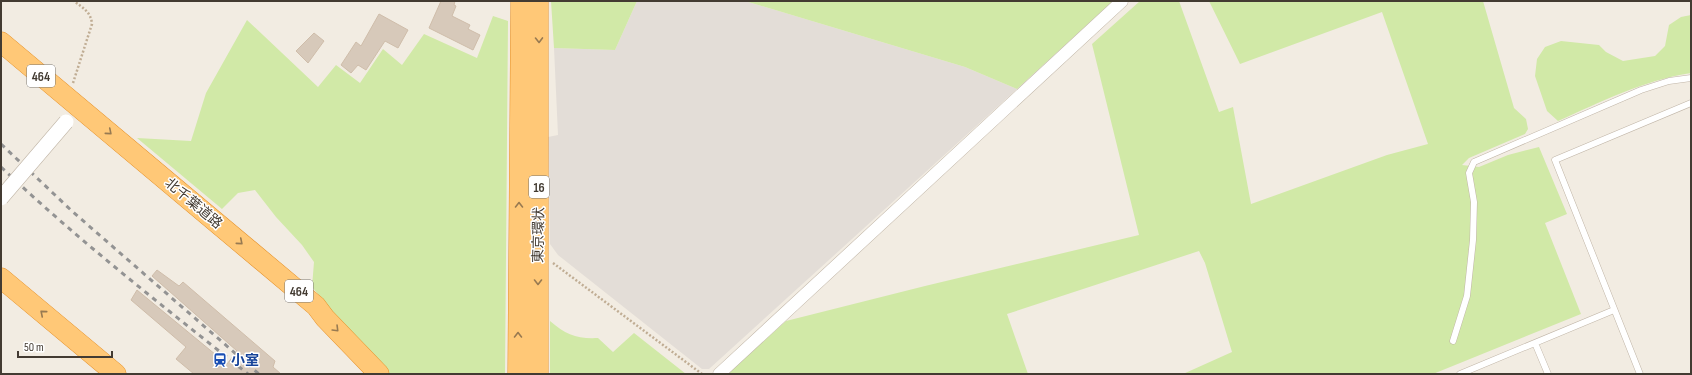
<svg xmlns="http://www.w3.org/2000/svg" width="1692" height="375" font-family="'Sofia Sans Condensed','Noto Sans JP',sans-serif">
  <rect width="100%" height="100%" fill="#f2ece2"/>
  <!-- industrial -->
  <path fill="#e3ddd7" d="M 637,1 L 745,1 L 965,67 L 1017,89 L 709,369 L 702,369 L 558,255 L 550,244 L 548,137 L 558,135 L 554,48 L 615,50 Z"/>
  <!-- green -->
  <path fill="#d1e9a7" d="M 551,1 L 637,1 L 615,50 L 554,48 Z
    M 745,1 L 1113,1 L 1017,89 L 965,67 Z
    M 1140,1 L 1179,1 L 1219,112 L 1233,107 L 1251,204 L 1387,155 L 1428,144 L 1382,12 L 1240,64 L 1209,1 L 1483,1 L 1514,108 L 1526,119 L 1528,129 L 1525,134 L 1469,158 L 1462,165 L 1479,167 L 1508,155 L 1539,147 L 1567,214 L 1545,223 L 1581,314 L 1433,374 L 1183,374 L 1232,352 L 1205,263 L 1199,251 L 1007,314 L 1028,374 L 727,374 L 786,321 L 925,286 L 1139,235 L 1092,44 Z
    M 1691,15 L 1691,73 C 1644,80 1601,102 1558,121 L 1547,111 L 1535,76 L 1537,59 L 1545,47 L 1561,41 L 1599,45 L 1606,52 L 1623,61 L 1655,56 L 1665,46 L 1669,25 L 1681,17 Z
    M 493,16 L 508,21 L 505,374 L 386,374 L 366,352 L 312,287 L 314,262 L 302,245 L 276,217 L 255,190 L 238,193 L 222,209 L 137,138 L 191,141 L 206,93 L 247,20 L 318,87 L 336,65 L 360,83 L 383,49 L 402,65 L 424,34 L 477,58 Z
    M 550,321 C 566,335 577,339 598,338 L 613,352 L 634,333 L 686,374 L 550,374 Z"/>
  <!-- building -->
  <path fill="#d7c9ba" stroke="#cfbdaa" d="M 441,1 L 455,1 L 454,5 L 456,6 L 452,16 L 470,25 L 468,29 L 480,35 L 473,50 L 429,28 Z
    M 379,14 L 408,30 L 398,48 L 385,41 L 366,70 L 358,65 L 351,73 L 341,65 L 356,42 L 361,46 Z
    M 314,33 L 324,41 L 308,63 L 296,51 Z
    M 157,270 L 179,286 L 183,282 L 275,361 L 273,367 L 281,374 L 194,374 L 176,359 L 186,347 L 131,300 L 137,290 L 227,364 L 237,351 L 152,276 Z"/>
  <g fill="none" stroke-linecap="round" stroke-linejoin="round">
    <defs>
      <path id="service" d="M 1453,341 L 1467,296 L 1473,240 L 1474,202 L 1469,173 L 1474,162 L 1641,90 L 1669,81 L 1691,78
        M 1535,343 L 1548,374
        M 1460,374 L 1614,310
        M 1640,374 L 1555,160 L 1691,103"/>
      <path id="minor" d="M 719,374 L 1122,1"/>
      <path id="trunk" d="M 1,42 L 316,306 L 325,318 L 379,374
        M 1,278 L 116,374
        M 518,374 L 521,1
        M 538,374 L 538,1"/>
    </defs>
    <!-- service casing -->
    <use href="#service" stroke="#c0b5a7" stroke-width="7"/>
    <!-- minor casing -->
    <use href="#minor" stroke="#c0b5a7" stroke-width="13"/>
    <!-- trunk casing -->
    <use href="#trunk" stroke="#e59029" stroke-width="21"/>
    <!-- path -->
    <path stroke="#c0ad94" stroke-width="2.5" stroke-dasharray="2 2" stroke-linecap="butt" d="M 73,83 L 92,24 C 91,12 83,8 74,1
      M 553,263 L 702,374"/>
    <!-- service -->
    <use href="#service" stroke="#fff" stroke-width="6"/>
    <!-- minor -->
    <use href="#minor" stroke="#fff" stroke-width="12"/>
    <!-- trunk -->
    <use href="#trunk" stroke="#ffc877" stroke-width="20"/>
    <!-- rail -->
    <path stroke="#939393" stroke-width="3" stroke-dasharray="5 5" stroke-linecap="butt" d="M 1,144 L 73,212 L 259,374
      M 1,167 C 79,241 164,307 248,374"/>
    <defs>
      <path id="tertiary-bridge" d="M 1,198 L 66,122"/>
    </defs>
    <!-- tertiary-bridge casing -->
    <use href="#tertiary-bridge" stroke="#c0b5a7" stroke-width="16" stroke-linecap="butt"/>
    <!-- tertiary-bridge -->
    <use href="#tertiary-bridge" stroke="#fff" stroke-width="15"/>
  </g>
  <!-- one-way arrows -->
  <defs><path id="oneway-chevron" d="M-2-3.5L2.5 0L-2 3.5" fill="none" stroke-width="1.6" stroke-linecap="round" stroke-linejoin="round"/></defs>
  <g stroke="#987a51">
    <use href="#oneway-chevron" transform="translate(539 40) rotate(89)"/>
    <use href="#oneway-chevron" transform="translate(109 132) rotate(40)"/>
    <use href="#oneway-chevron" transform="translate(519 205) rotate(-90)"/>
    <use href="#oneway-chevron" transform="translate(240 242) rotate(40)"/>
    <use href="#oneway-chevron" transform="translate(538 282) rotate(90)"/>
    <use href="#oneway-chevron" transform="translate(43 313) rotate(-140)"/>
    <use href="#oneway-chevron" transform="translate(336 329) rotate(45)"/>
    <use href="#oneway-chevron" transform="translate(518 335) rotate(-90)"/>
  </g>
  <!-- icons -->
  <defs>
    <symbol id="station-bare" viewBox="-9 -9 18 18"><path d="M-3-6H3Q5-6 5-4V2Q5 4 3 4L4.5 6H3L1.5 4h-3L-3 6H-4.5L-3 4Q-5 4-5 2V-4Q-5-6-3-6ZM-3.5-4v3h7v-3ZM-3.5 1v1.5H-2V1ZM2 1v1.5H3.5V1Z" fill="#1a4fb4" stroke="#fff" stroke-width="2.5" paint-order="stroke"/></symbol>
  </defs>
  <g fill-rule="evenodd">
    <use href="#station-bare" x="210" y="350" width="20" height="20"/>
  </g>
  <g text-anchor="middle" stroke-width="3" stroke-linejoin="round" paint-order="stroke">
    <!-- shield labels -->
    <g fill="#fff" stroke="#7b7670" stroke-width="1">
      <rect x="27" y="65" width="28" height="22" rx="3"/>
      <rect x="529" y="176" width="20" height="22" rx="3"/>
      <rect x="285" y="280" width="28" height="22" rx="3"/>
    </g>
    <g font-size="13" font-weight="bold" fill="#433b32">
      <text x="41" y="81">464</text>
      <text x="539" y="192">16</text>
      <text x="299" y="296">464</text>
    </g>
    <!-- street labels -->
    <g font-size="14" fill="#433b32" stroke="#fff">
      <text transform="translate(194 203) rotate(40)" y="5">北千葉道路</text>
      <text transform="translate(538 235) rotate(-89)" y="5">東京環状</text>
    </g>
    <!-- transit labels -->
    <g font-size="14" font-weight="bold" fill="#164399" stroke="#fff" text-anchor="start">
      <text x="231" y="365">小室</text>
    </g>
  </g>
  <!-- border -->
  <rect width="1692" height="375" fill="none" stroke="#433b32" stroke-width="4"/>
  <!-- scale -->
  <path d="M18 351v6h94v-6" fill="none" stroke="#433b32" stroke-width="2"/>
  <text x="24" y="351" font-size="12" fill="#433b32" stroke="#ffffff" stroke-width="3" paint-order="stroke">50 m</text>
</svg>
